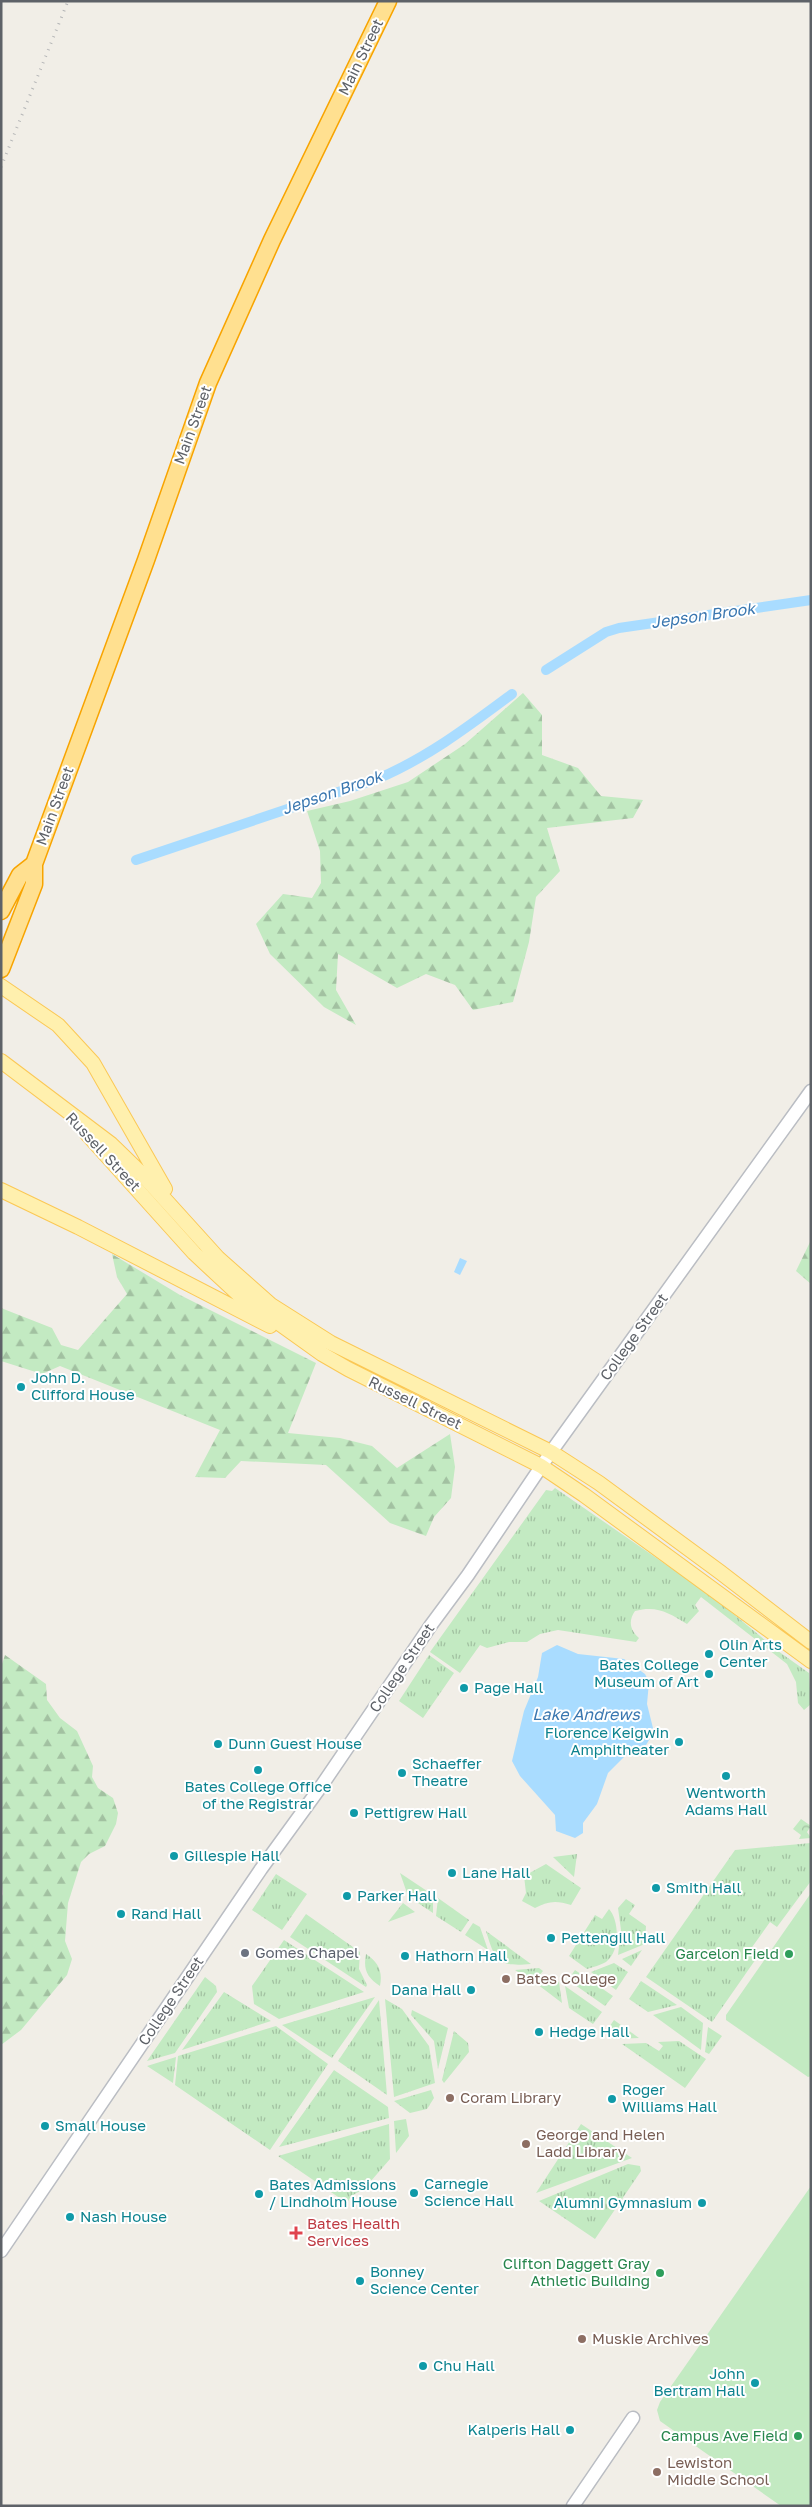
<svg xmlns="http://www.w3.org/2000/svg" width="812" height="2507" font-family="'Golos Text',sans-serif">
  <defs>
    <pattern id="grass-tufts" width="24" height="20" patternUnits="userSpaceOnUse" patternTransform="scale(1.25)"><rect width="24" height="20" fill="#c3eac2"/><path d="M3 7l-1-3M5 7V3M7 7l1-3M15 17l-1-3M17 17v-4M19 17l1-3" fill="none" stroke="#a2c1a1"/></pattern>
    <pattern id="forest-firs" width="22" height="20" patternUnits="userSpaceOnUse" patternTransform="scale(1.25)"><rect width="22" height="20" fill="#c3eac2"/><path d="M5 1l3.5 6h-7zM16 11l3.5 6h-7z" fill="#a2c1a1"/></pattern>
    <pattern id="park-crowns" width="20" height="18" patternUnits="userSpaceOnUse" patternTransform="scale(1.25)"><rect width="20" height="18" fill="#c3eac2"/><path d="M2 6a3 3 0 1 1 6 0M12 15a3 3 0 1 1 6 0" fill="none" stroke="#a2c1a1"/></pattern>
  </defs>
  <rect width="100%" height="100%" fill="#f1eee7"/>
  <!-- grass -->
  <path fill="url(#grass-tufts)" d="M 555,1488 L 713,1597 L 778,1651 L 809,1673 L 811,1704 L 804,1710 L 798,1703 L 796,1682 L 787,1664 L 701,1597 L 695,1605 L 699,1611 L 687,1624 C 669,1613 657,1605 635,1611 C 628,1621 630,1630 639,1638 L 636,1642 L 558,1630 L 540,1634 L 527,1642 L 509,1642 L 487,1648 L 480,1645 L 460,1673 L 430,1652 L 546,1490 L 552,1491 Z
    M 429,1655 L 454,1673 L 423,1718 L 399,1701 Z
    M 811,1843 L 811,1881 L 777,1927 L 770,1922 L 750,1950 L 758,1956 L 712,2022 L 646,1977 L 735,1850 Z
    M 577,1854 L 574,1877 L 553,1857 Z
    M 546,1864 L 581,1888 L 571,1905 C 556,1900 548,1901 535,1908 L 522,1901 L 526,1893 L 524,1876 Z
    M 400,1873 L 427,1891 L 412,1899 L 408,1896 Z
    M 276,1874 L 307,1894 L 282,1930 L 252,1910 Z
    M 433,1896 L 433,1913 L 418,1903 Z
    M 438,1898 L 469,1920 L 461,1932 L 436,1916 Z
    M 626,1899 L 635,1905 L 629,1914 L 646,1926 L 645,1944 L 618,1955 L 621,1930 L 618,1908 Z
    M 403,1903 L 415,1912 L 388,1922 Z
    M 609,1909 C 619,1920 621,1951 606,1962 C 601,1965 593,1967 587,1969 L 569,1956 L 595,1915 L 602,1919 Z
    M 306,1914 L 360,1952 L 359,1969 L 367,1985 L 366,1987 L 290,1937 Z
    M 473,1923 L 480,1927 L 488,1950 L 465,1935 Z
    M 486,1931 L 531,1964 C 498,1967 495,1961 486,1931 Z
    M 284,1940 L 364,1992 L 279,2019 L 254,2004 L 252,1986 Z
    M 642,1950 L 631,1966 L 622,1959 Z
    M 366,1954 C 378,1962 383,1971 380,1986 C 367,1977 363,1970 366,1954 Z
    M 614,1963 L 628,1972 L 616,1990 L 591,1972 Z
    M 539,1968 L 543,1971 L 534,1982 L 515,1970 Z
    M 575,1970 L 613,1996 L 605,2006 L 568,1980 Z
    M 546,1974 L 559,1982 L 562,2003 L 537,1984 Z
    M 205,1977 L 216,1986 L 217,1992 L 175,2053 L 147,2061 Z
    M 641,1981 L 677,2005 L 648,2012 L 629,1999 Z
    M 565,1986 L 602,2012 L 593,2024 L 569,2008 Z
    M 224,1992 L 271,2021 L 182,2050 Z
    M 375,1997 L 332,2058 L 282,2025 Z
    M 385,1999 L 402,2009 L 429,2046 L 435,2083 L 394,2097 Z
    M 379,2000 L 387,2095 L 338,2061 Z
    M 681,2007 L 703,2023 L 701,2050 L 653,2015 Z
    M 412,2010 L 448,2028 L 438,2069 L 434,2041 L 411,2015 Z
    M 614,2020 L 639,2038 L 613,2039 L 605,2033 Z
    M 276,2026 L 328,2064 L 270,2150 L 175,2085 L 178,2056 Z
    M 708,2027 L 722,2036 L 709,2054 L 705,2052 Z
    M 454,2031 L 468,2043 L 469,2052 L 444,2083 L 442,2080 Z
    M 679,2041 L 706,2059 L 685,2088 L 622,2044 L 646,2043 L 659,2051 L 663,2046 L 658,2042 Z
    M 176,2057 L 173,2083 L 147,2066 Z
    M 334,2070 L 388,2107 L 389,2118 L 279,2147 Z
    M 431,2090 L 434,2098 L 427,2109 L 410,2113 L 394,2101 Z
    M 406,2119 L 409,2136 L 396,2153 L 394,2121 Z
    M 389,2124 L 390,2159 L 364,2189 L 351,2196 L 347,2203 L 278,2156 Z
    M 581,2124 L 632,2158 L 536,2193 Z
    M 628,2164 L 640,2166 L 641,2171 L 595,2239 L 539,2201 Z"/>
  <!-- forest -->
  <path fill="url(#forest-firs)" d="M 523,693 L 542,715 L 542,755 L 578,768 L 601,796 L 643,800 L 633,818 L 547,828 L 560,871 L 536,897 L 529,942 L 513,1002 L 473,1010 L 455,985 L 426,974 L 397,988 L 338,954 L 336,990 L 356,1025 L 324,1007 L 270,954 L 256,924 L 283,894 L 312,898 L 321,883 L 320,851 L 307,811 L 350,801 L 408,782 L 465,744 Z
    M 811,1240 L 811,1284 L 796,1271 Z
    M 112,1254 L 180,1295 L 316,1363 L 288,1433 L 340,1438 L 372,1446 L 397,1468 L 450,1434 L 455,1467 L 451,1498 L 434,1517 L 426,1536 L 390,1523 L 326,1465 L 241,1461 L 225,1478 L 195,1477 L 220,1430 L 60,1366 L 42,1374 L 1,1361 L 1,1308 L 52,1328 L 61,1345 L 78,1350 L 127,1294 L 117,1277 Z
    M 5,1655 L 46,1684 L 47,1700 L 60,1718 L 77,1731 L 93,1766 L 92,1777 L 98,1788 L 113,1798 L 118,1813 L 116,1824 L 105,1846 L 89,1854 L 81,1862 L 68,1903 L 65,1941 L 72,1959 L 67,1975 L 21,2030 L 1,2045 L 1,1898 L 3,1894 L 1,1874 L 1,1667 Z"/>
  <!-- park -->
  <path fill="url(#park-crowns)" d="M 801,1819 L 811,1826 L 807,1832 L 811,1838 L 799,1839 L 801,1835 L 793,1829 Z"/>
  <!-- garden -->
  <path fill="#c3eac2" d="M 811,1893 L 811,2076 L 808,2077 L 726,2020 L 726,2015 Z
    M 811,2186 L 811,2506 L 781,2506 L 660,2421 L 657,2410 L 660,2402 Z"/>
  <!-- water -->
  <path fill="#a9dcff" d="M 460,1258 L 467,1261 L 460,1275 L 454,1272 Z
    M 557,1645 L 578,1654 L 624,1659 L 645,1674 L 649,1682 L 647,1704 L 654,1732 L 646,1745 L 624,1757 L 608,1773 L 597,1804 L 583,1823 L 583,1833 L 575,1838 L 556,1831 L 555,1815 L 520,1776 L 512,1761 L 524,1711 L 538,1677 L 542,1653 Z"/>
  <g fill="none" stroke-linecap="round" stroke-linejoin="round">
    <!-- canal -->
    <path stroke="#a9dcff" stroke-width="10" d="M 546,670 L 606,632 L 619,628 L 811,600
      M 136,860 L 377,779 C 427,758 469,726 512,694"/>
    <defs>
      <path id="secondary" d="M 1,2251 L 261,1869 L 322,1785 L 431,1625 L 468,1575 L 551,1452 L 811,1091
        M 573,2506 L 633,2418"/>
      <path id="primary" d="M 1,986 L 58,1025 L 93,1063 L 165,1189
        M 1,1061 L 111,1144 L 142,1174 L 218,1258 L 271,1305 L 331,1343 L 551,1452 L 599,1483 L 720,1572 L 811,1642
        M 87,1134 L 194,1253 L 238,1294 L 322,1354 L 348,1369 L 541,1466 L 584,1495 L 811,1661
        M 1,1190 L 78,1227 L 270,1326"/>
      <path id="highway" d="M 1,911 L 20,875 L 34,864
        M 1,969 L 34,884 L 34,864 L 146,560 L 208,383 L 272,240 L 388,1"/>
    </defs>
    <!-- secondary casing -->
    <use href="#secondary" stroke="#babdc3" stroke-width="15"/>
    <!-- primary casing -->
    <use href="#primary" stroke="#fbc855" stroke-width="16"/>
    <!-- highway casing -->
    <use href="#highway" stroke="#f8a400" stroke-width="19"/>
    <!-- secondary -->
    <use href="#secondary" stroke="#fff" stroke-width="12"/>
    <!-- primary -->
    <use href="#primary" stroke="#fff0ae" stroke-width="14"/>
    <!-- highway -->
    <use href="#highway" stroke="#ffe090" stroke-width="16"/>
    <!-- rail -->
    <path stroke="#b5b6b7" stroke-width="3" stroke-dasharray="1 6" stroke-linecap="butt" d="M 1,167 L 68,1"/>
  </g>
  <!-- markers -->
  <g fill="#0f9aa8" stroke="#fff" stroke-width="2">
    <circle cx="21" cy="1387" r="5"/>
    <circle cx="709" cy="1654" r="5"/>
    <circle cx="709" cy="1674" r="5"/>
    <circle cx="464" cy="1688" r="5"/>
    <circle cx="679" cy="1742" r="5"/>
    <circle cx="218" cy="1744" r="5"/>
    <circle cx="258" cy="1770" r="5"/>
    <circle cx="402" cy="1773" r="5"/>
    <circle cx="726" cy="1776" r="5"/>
    <circle cx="354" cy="1813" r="5"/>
    <circle cx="174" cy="1856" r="5"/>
    <circle cx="452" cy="1873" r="5"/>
    <circle cx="656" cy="1888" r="5"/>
    <circle cx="347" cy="1896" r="5"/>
    <circle cx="121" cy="1914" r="5"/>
    <circle cx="551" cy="1938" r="5"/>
    <circle cx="405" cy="1956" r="5"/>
    <circle cx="471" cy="1990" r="5"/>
    <circle cx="539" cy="2032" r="5"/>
    <circle cx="612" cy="2099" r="5"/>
    <circle cx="45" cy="2126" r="5"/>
    <circle cx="414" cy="2193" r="5"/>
    <circle cx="259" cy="2194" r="5"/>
    <circle cx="702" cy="2203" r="5"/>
    <circle cx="70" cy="2217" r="5"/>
    <circle cx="360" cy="2281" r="5"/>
    <circle cx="423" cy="2366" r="5"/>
    <circle cx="755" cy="2383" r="5"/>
    <circle cx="570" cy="2430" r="5"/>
  </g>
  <circle fill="#6b7280" stroke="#fff" stroke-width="2" cx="245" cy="1953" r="5"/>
  <g fill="#2e9e5b" stroke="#fff" stroke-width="2">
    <circle cx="789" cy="1954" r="5"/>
    <circle cx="660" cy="2273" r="5"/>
    <circle cx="798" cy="2436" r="5"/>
  </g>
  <g fill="#8d6e63" stroke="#fff" stroke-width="2">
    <circle cx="506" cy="1979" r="5"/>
    <circle cx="450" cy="2098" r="5"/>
    <circle cx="526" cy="2144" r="5"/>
    <circle cx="582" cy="2339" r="5"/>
    <circle cx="657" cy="2472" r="5"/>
  </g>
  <path fill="#e0444e" stroke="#fff" stroke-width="2" d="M293.5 2225.5h5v5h5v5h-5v5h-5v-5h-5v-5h5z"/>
  <g text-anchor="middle" stroke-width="4" stroke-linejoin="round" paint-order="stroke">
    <!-- street labels -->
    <g font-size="15" fill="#5e6268" stroke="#fff">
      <text transform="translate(361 57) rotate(-64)" y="5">Main Street</text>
      <text transform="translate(193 425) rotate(-70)" y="5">Main Street</text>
      <text transform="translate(55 806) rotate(-70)" y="5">Main Street</text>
      <text transform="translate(103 1152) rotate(47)" y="5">Russell Street</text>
      <text transform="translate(634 1337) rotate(-54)" y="5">College Street</text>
      <text transform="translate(415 1403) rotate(26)" y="5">Russell Street</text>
      <text transform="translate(402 1668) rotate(-56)" y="5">College Street</text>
      <text transform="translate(171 2001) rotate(-56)" y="5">College Street</text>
    </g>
    <!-- culture labels -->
    <g font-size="15" fill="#0d838f" stroke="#fff" text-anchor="start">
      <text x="31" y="1383">John D.<tspan x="31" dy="17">Clifford House</tspan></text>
      <text x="719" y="1650">Olin Arts<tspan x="719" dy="17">Center</tspan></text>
      <text x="699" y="1670" text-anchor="end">Bates College<tspan x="699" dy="17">Museum of Art</tspan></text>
      <text x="474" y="1693">Page Hall</text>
      <text x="669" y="1738" text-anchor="end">Florence Keigwin<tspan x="669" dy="17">Amphitheater</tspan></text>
      <text x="228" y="1749">Dunn Guest House</text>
      <text x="412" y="1769">Schaeffer<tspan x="412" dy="17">Theatre</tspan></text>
      <text x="258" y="1792" text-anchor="middle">Bates College Office<tspan x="258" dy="17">of the Registrar</tspan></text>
      <text x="726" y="1798" text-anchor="middle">Wentworth<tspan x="726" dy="17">Adams Hall</tspan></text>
      <text x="364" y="1818">Pettigrew Hall</text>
      <text x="184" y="1861">Gillespie Hall</text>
      <text x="462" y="1878">Lane Hall</text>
      <text x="666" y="1893">Smith Hall</text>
      <text x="357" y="1901">Parker Hall</text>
      <text x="131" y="1919">Rand Hall</text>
      <text x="561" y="1943">Pettengill Hall</text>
      <text x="415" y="1961">Hathorn Hall</text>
      <text x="461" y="1995" text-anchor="end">Dana Hall</text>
      <text x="549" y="2037">Hedge Hall</text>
      <text x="622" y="2095">Roger<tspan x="622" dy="17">Williams Hall</tspan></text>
      <text x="55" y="2131">Small House</text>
      <text x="424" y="2189">Carnegie<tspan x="424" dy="17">Science Hall</tspan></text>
      <text x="269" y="2190">Bates Admissions<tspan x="269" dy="17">/ Lindholm House</tspan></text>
      <text x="692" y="2208" text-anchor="end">Alumni Gymnasium</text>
      <text x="80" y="2222">Nash House</text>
      <text x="370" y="2277">Bonney<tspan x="370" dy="17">Science Center</tspan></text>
      <text x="433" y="2371">Chu Hall</text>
      <text x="745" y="2379" text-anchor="end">John<tspan x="745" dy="17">Bertram Hall</tspan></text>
      <text x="560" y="2435" text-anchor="end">Kalperis Hall</text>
    </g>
    <!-- worship labels -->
    <g font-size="15" fill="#5b616d" stroke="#fff" text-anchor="start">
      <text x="255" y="1958">Gomes Chapel</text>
    </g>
    <!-- leisure labels -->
    <g font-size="15" fill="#27864d" stroke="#fff" text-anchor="end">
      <text x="779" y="1959">Garcelon Field</text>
      <text x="650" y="2269">Clifton Daggett Gray<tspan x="650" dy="17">Athletic Building</tspan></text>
      <text x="788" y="2441">Campus Ave Field</text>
    </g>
    <!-- education labels -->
    <g font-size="15" fill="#785e54" stroke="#fff" text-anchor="start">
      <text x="516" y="1984">Bates College</text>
      <text x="460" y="2103">Coram Library</text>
      <text x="536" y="2140">George and Helen<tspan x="536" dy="17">Ladd Library</tspan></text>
      <text x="592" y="2344">Muskie Archives</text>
      <text x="667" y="2468">Lewiston<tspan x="667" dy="17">Middle School</tspan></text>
    </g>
    <!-- health labels -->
    <g font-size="15" fill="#be3a42" stroke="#fff" text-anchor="start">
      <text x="307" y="2229">Bates Health<tspan x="307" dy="17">Services</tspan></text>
    </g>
    <!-- water labels -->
    <g font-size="16" font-style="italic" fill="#3a77b0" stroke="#fff">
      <text transform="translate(703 615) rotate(-8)" y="6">Jepson Brook</text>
      <text transform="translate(332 792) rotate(-19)" y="6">Jepson Brook</text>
      <text x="586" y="1720">Lake Andrews</text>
    </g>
  </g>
  <!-- border -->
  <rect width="812" height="2507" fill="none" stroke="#5e6268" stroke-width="5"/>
</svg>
